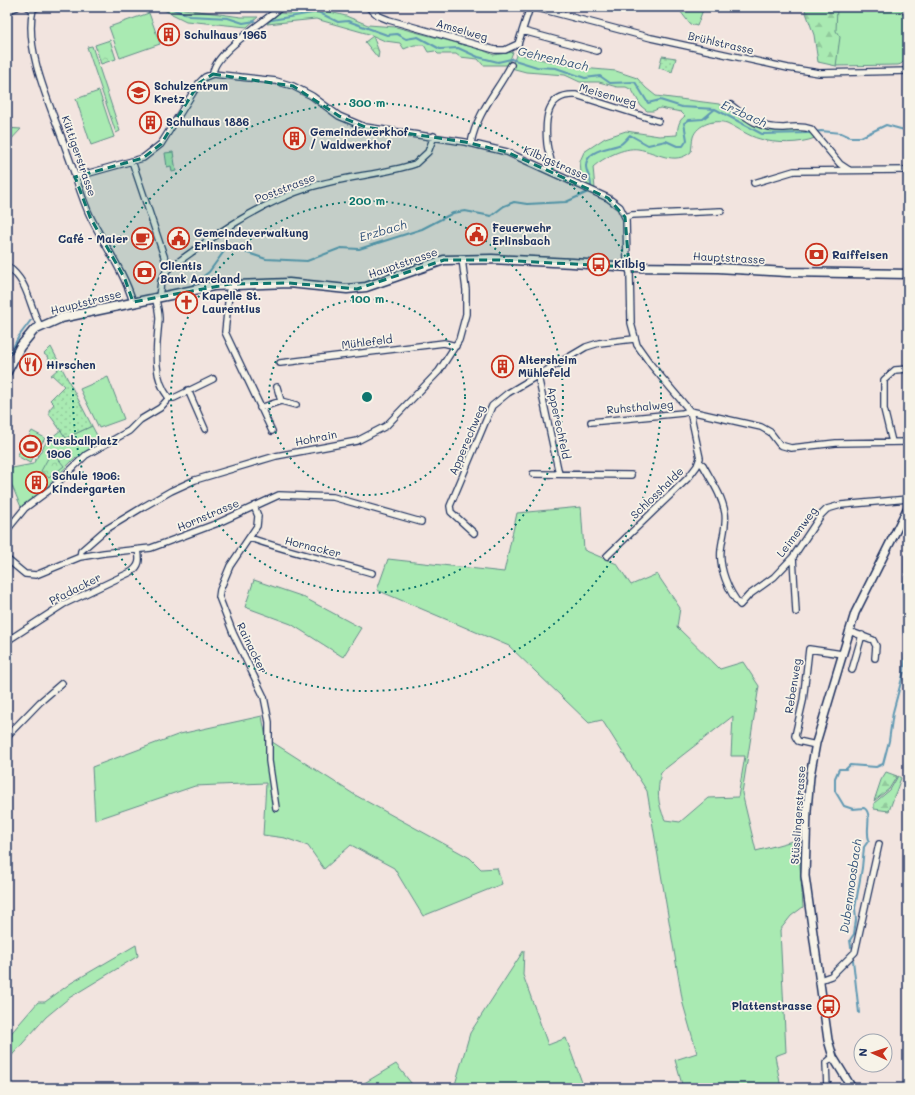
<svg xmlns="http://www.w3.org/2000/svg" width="915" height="1095" font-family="Mali,sans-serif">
  <defs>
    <pattern id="forest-firs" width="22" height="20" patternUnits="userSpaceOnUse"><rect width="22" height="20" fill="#a9eab2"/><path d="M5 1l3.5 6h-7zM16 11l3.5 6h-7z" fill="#91c99c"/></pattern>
    <pattern id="park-crowns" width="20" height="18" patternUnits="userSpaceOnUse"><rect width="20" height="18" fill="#a9eab2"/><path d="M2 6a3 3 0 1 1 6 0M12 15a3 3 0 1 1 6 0" fill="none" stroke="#91c99c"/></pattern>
    <pattern id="garden-dots" width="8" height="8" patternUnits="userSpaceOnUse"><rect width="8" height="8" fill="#a9eab2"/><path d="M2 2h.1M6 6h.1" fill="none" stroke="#91c99c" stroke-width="1.8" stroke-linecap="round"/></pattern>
  </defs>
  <rect width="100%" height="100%" fill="#f2e4df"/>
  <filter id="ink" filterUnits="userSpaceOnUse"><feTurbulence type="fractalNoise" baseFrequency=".025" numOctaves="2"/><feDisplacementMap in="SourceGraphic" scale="8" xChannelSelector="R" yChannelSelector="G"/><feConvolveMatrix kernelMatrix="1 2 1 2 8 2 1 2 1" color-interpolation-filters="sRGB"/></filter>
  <g filter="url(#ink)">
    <!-- grass -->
    <path fill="#a9eab2" stroke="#628c88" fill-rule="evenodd" d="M 143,7 L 181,7 L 184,9 L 241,17 L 258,17 L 247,27 L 186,21 L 162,9 Z
      M 677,7 L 704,7 L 697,26 L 690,24 Z
      M 837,7 L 903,7 L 902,13 L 908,18 L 908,57 L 901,64 L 898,65 L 836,66 L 835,21 Z
      M 318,9 L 346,16 L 368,25 L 396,27 L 480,49 L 494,55 L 513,52 L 508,65 L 483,65 L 478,59 L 460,57 L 456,54 L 438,54 L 435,51 L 428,52 L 424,45 L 414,45 L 404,49 L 400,43 L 385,41 L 369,34 L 316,19 L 267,24 L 279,13 L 289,14 Z
      M 149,13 L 160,44 L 120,58 L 109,27 Z
      M 92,46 L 120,131 L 116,133 L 87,47 Z
      M 517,53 L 529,57 L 582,68 L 616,71 L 637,78 L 646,88 L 656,96 L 719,104 L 737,116 L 760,128 L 775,131 L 800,129 L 809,132 L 815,138 C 800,144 775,144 760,139 C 748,136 738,128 727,123 C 715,119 697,124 693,137 C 692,141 692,147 691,152 C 674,166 657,152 638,149 C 624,147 603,158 593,167 L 595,189 L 585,185 L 581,173 L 580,161 L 584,152 L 605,138 L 626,131 L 659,136 L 677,135 C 678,127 678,121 685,116 L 681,112 L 660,108 L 653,111 L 647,111 L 641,106 L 632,90 L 626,87 L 617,87 L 599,82 L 580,82 L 565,75 L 526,72 L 511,68 Z
      M 99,91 L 114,137 L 91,145 L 76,99 Z
      M 7,128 L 21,129 L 7,144 Z
      M 108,377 L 124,419 L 99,428 L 80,389 Z
      M 92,426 L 101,443 L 73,460 L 41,493 L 21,507 L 7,474 L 7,469 L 33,464 L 47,441 L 61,430 L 66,438 Z
      M 32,431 L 45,438 L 30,463 L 17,456 Z
      M 581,507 L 584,550 L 617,564 L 631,585 L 657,574 L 680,608 L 677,627 L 720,669 L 743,662 L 759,686 L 742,793 L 756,851 L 800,839 L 800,865 L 803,907 L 791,916 L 780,930 L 786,1052 L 775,1056 L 781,1088 L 683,1088 L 675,1060 L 697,1053 L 683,1004 L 647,791 L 602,720 L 589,723 L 509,646 L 377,590 L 388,559 L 504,572 L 517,513 ZM 733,716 L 731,756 L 745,756 L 738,797 L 708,798 L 680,822 L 665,820 C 657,802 657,792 661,772 Z
      M 254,580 L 301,596 L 361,628 L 343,657 L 291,624 L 245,607 Z
      M 262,716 L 266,738 L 355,795 L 470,858 L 481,869 L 497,868 L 502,884 L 423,916 L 394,868 L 351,845 L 324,869 L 308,846 L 285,838 L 263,835 L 266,783 L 195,786 L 95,820 L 92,767 L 180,734 Z
      M 136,945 L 138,956 L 69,998 L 46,1017 L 7,1061 L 7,1038 L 38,1002 L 45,1002 L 71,983 Z
      M 524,950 L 523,975 L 548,1045 L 566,1038 L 584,1088 L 454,1088 L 470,1033 Z
      M 396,1064 L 415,1088 L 361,1088 L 361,1085 Z"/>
    <!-- forest -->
    <path fill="url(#forest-firs)" stroke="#628c88" d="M 804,7 L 837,7 L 836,31 L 840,37 L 836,66 L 818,62 L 814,35 Z
      M 886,772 L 897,776 L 889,789 L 874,801 L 881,780 Z
      M 898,776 L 901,778 L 889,811 L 874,809 L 874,803 L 890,790 Z"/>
    <!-- park -->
    <path fill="url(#park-crowns)" stroke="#628c88" d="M 373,36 L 379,52 L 378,58 L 365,42 Z
      M 110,40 L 116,59 L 101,64 L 95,45 Z
      M 173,152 L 176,171 L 172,172 L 171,166 L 167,167 L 165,153 Z
      M 52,451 L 64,466 L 49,478 L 41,471 Z"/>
    <!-- garden -->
    <path fill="url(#garden-dots)" stroke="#628c88" d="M 662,56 L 676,58 L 672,72 L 659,68 Z
      M 51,347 L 92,426 L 66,438 L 49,414 L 49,410 L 54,404 L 50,400 L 64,386 L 52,375 L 50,376 L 58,369 L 58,367 L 48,361 L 49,358 L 44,354 Z"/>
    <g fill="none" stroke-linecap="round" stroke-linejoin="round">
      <!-- stream -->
      <path stroke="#6199b3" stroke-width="2" d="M 168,7 L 190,16 L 228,18 L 243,23 L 255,21
        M 266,21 L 318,12 L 338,22 L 348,21 L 387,35 L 397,34 L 406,39 L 418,37 L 440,49 L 458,48 L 478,57 L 498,62 L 511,59 L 537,67 L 556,68 L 585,78 L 600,76 L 610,83 L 635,82 L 648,103 L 660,100 L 682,107 L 715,109
        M 591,187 C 592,179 586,173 586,166 C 586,149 610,149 621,144 C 624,142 627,138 630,135 L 648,145 L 666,141 L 677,146 L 683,146 L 687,140 L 684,123 L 689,120 L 703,119 L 715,109 L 762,134 L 809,133 L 821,131 L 841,133 L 850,137 L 861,137 L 886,125 L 908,131
        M 193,284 L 209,272 L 225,250 L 236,249 L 266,259 L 307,261 L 341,248 L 359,249 L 422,229 L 453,213 L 465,211 L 491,216 L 504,206 L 514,202 L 527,204 L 566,202 L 588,192
        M 7,359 L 19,336 L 31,320
        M 903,584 L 904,634
        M 851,947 L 850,940 L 854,934 L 856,920 L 855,908 L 862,868 L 864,847 L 869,840 C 865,830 873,813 864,808 L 853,809 L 844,806 L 835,791 L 835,778 L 839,769 L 846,769 L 850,765 L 876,767 L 883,764 L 889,741 L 893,712 L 904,671 L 905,655
        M 853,960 L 859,1013"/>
      <defs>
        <path id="minor" d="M 28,7 L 33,9 L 38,7
          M 368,7 L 379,16 L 389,20 L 495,50 L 505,50 L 518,44 L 530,7
          M 533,7 L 651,38 L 788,68 L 819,73 L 908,71
          M 33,9 C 23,52 54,113 68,155 C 76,176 81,198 91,218 C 105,246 124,272 133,302
          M 7,11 L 17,7
          M 523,31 L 597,51
          M 213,74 L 276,81 L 293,86 L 312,96 L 339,116 L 365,127 L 465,142 L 507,152 L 608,198 L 620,207 L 626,219 L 627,263 L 630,273 L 631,323 L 637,345 L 652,366 L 690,411 L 761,427 L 770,432 L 780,445 L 791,448 L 836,443 L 908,442
          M 731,105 C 749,120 758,128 783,128 C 793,127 802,126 811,129 L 840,164 L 849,170
          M 471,143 C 477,112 497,92 511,65
          M 132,161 L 166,262 L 167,270 L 161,281 L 159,297
          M 549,171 C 554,160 548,155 547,144 C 545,122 545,93 576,95 L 658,121
          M 75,177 L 143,158 L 161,144 L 199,83 L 205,77 L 213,74 C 213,53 266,21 281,7
          M 754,183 L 794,171 L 908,170
          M 625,217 L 632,215 L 721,211
          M 7,266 C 29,282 28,303 40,326
          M 167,270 C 212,237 257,204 311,187 C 345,176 381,175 415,164 L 428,152 L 434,136
          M 230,284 L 225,332 L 272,431
          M 155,297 C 157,304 159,312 159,319 C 157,344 151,376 169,398 L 174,398 L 213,379
          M 280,363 L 444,343 L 456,346
          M 538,376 L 559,474
          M 277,387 L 281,401
          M 188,390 L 205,429
          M 260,408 L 281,401 L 296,405
          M 591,422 L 683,413 L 690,411 L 700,458 L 697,466 L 688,478 L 607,556
          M 892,442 L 884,409 L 884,380 L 895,370 L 908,369
          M 699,462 L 703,465 C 711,480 722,495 725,513 C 727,525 722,538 721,550 C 719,568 728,591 740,605 L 749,595 L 774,577 L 793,557 L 821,515 L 827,509 L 841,505 L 908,499
          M 533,474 L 631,475
          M 254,506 L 258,516 L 257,526 L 230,566 L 220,590 L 219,597 L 233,633 L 264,697 L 269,722 L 269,761 L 276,808
          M 900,522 L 908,527
          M 7,530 L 25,508 L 52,488 L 86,455 L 129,431 L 140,420 L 160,408 L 169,398
          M 474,533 L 451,512 L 450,506 L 492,406 L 508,393 L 586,347 L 599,343 L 634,339
          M 250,538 C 290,552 331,561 372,573
          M 80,557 L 81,551 L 105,530 L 143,507 L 171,491 L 195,480 L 276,456 L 357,441 L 386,426 L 439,371 L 459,340 L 466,314 L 466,290 L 462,259
          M 793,557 L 796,612
          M 908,557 L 908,610
          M 7,559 L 25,574 L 36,575 L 80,557 L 104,553 L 151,548 L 218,523 L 279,495 L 333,497 L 421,522
          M 849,631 L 873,640 L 876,646 L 875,658
          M 7,641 L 64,604 L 131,572 C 140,566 140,560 138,550
          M 852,670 L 862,635
          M 7,736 L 40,702 L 62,683
          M 816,745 L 798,741 L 795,736 L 803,701 L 809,649 L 842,654
          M 820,980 L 831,976 L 855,952 L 879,844
          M 827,1088 L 826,1063 L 833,1057"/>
        <path id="tertiary" d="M 852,1088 L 833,1057 L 828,1040 L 805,876 L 807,810 L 810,776 L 816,743 L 855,613 L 908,507"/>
        <path id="secondary" d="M 7,372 L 20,347 L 34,330 L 61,318 L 213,286 L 289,283 L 347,289 L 366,287 L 444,260 L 492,259 L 573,263 L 629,267 L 718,268 L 787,272 L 908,274"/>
      </defs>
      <!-- minor casing -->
      <use href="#minor" stroke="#1b2f5e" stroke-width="8"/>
      <!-- tertiary casing -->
      <use href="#tertiary" stroke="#1b2f5e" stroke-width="10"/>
      <!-- secondary casing -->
      <use href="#secondary" stroke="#1b2f5e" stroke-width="11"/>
      <!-- minor -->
      <use href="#minor" stroke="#f7f3e8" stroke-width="5.5"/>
      <!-- tertiary -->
      <use href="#tertiary" stroke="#f7f3e8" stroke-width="7"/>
      <!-- secondary -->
      <use href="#secondary" stroke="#f7f3e8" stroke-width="8"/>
    </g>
  </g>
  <!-- marked area -->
  <path fill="#0f766e" fill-opacity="0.2" stroke="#0f766e" stroke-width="3" stroke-dasharray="8 5" stroke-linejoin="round" d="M 213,74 L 293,86 L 339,116 L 365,127 L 465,142 L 507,152 L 608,198 L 625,217 L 629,267 L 498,260 L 444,260 L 357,289 L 289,283 L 230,284 L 133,302 L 125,279 L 90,217 L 75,177 L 143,158 L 161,144 L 199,83 Z"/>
  <!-- distance rings -->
  <g fill="none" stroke="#0f766e" stroke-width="2" stroke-dasharray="2 4">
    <circle cx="367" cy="397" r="98"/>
    <circle cx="367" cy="397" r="196"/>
    <circle cx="367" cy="397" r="294"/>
  </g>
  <!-- icons -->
  <defs>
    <symbol id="building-ring" viewBox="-11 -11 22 22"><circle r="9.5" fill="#f7f3e8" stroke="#c8321e" stroke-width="1.5"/><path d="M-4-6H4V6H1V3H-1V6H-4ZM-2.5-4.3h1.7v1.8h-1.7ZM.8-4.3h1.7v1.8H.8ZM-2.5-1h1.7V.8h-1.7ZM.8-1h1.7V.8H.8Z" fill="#c8321e"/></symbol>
    <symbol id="school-ring" viewBox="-11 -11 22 22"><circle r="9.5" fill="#f7f3e8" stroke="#c8321e" stroke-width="1.5"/><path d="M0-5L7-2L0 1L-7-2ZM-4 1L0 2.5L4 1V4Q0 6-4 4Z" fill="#c8321e"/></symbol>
    <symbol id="civic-ring" viewBox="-11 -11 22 22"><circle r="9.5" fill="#f7f3e8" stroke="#c8321e" stroke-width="1.5"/><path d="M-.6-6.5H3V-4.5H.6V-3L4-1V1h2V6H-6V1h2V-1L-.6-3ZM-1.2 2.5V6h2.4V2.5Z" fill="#c8321e"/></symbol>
    <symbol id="cafe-ring" viewBox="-11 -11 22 22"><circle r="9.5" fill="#f7f3e8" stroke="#c8321e" stroke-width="1.5"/><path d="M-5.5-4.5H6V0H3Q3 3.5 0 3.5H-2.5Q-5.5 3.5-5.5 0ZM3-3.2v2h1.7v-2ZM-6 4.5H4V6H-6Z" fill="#c8321e"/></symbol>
    <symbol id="bank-ring" viewBox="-11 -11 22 22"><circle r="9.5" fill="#f7f3e8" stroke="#c8321e" stroke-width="1.5"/><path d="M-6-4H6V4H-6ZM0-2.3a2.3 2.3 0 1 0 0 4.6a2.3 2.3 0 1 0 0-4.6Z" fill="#c8321e"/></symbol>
    <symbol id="bus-ring" viewBox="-11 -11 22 22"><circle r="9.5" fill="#f7f3e8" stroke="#c8321e" stroke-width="1.5"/><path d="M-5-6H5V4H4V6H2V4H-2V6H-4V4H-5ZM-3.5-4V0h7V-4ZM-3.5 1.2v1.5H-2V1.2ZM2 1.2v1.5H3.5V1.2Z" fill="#c8321e"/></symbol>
    <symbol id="church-ring" viewBox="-11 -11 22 22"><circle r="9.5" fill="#f7f3e8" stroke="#c8321e" stroke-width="1.5"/><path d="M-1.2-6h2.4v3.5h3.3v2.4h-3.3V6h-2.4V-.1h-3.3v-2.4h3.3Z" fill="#c8321e"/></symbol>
    <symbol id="restaurant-ring" viewBox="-11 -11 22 22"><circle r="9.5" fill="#f7f3e8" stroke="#c8321e" stroke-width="1.5"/><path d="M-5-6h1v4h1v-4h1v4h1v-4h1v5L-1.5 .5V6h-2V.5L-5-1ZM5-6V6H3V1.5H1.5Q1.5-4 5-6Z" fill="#c8321e"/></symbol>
    <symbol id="stadium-ring" viewBox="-11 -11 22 22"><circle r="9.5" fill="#f7f3e8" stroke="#c8321e" stroke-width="1.5"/><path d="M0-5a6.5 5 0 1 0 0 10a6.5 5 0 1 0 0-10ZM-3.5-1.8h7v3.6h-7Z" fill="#c8321e"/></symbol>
  </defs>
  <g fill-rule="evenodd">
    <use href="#building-ring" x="156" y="22" width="25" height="25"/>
    <use href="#school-ring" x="126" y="80" width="25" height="25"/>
    <use href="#building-ring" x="138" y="110" width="25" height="25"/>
    <use href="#building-ring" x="282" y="126" width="25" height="25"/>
    <use href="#civic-ring" x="464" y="222" width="25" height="25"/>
    <use href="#cafe-ring" x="130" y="226" width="25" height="25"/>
    <use href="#civic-ring" x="166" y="226" width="25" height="25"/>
    <use href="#bank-ring" x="804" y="242" width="25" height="25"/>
    <use href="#bus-ring" x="586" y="252" width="25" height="25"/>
    <use href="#bank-ring" x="132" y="260" width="25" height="25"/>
    <use href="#church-ring" x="174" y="290" width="25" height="25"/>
    <use href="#restaurant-ring" x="18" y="352" width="25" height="25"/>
    <use href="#building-ring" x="490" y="354" width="25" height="25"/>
    <use href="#stadium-ring" x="18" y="434" width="25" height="25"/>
    <use href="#building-ring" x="24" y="470" width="25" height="25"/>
    <use href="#bus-ring" x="816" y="994" width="25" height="25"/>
  </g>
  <g text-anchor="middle" stroke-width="3.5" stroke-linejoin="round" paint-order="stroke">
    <!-- street labels -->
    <g font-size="11" fill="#1b2f5e" stroke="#f7f3e8">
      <text transform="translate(462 30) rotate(16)" y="4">Amselweg</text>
      <text transform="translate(721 43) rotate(13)" y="4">Brühlstrasse</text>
      <text transform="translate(608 95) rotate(16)" y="4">Meisenweg</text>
      <text transform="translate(79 156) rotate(71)" y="4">Küttigerstrasse</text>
      <text transform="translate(556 163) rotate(24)" y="4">Kilbigstrasse</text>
      <text transform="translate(285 188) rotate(-21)" y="4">Poststrasse</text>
      <text transform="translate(729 258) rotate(3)" y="4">Hauptstrasse</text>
      <text transform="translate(403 263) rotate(-19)" y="4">Hauptstrasse</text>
      <text transform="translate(86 302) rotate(-14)" y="4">Hauptstrasse</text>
      <text transform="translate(367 342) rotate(-7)" y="4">Mühlefeld</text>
      <text transform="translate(640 407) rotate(-5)" y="4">Ruhsthalweg</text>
      <text transform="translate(559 423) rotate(78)" y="4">Apperechfeld</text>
      <text transform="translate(316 438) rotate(-11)" y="4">Hohrain</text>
      <text transform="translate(467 440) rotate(-67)" y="4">Apperechweg</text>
      <text transform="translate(657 493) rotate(-44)" y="4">Schlosshalde</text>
      <text transform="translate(208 515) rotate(-23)" y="4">Hornstrasse</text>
      <text transform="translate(797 532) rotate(-53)" y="4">Leimenweg</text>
      <text transform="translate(313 547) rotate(14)" y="4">Hornacker</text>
      <text transform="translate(75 589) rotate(-27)" y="4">Pfadacker</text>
      <text transform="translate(252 648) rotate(64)" y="4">Rainacker</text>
      <text transform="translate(793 686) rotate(-81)" y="4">Rebenweg</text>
      <text transform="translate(798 815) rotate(-86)" y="4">Stüsslingerstrasse</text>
    </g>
    <!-- poi labels -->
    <g font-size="11" font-weight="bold" fill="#1b2f5e" stroke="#f7f3e8" text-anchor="start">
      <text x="184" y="39">Schulhaus 1965</text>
      <text x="154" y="90">Schulzentrum<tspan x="154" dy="13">Kretz</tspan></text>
      <text x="166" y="126">Schulhaus 1886</text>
      <text x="310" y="136">Gemeindewerkhof<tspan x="310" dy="13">/ Waldwerkhof</tspan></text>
      <text x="492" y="232">Feuerwehr<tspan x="492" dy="13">Erlinsbach</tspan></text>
      <text x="194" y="237">Gemeindeverwaltung<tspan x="194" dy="13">Erlinsbach</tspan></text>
      <text x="128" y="243" text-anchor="end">Café - Maier</text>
      <text x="832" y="259">Raiffeisen</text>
      <text x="614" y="268">Kilbig</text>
      <text x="160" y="270">Clientis<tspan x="160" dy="13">Bank Aareland</tspan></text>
      <text x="202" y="300">Kapelle St.<tspan x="202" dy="13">Laurentius</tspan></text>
      <text x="518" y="364">Altersheim<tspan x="518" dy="13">Mühlefeld</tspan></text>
      <text x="46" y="369">Hirschen</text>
      <text x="46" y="445">Fussballplatz<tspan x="46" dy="13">1906</tspan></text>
      <text x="52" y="480">Schule 1906:<tspan x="52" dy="13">Kindergarten</tspan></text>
      <text x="812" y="1010" text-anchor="end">Plattenstrasse</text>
    </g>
    <!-- water labels -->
    <g font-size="12" font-style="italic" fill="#32527a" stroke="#f7f3e8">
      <text transform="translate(553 59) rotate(13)" y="4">Gehrenbach</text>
      <text transform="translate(744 114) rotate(24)" y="4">Erzbach</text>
      <text transform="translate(383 231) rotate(-16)" y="4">Erzbach</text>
      <text transform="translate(851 886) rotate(-82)" y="4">Dubenmoosbach</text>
    </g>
  </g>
  <circle cx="367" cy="397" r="6" fill="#0f766e" stroke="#f7f3e8" stroke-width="2"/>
  <g font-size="12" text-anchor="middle" font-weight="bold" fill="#0f766e" stroke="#f7f3e8" stroke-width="3.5" stroke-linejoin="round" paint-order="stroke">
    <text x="367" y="107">300 m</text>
    <text x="367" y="205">200 m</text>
    <text x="367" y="303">100 m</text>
  </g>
  <!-- margin -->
  <rect width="915" height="1095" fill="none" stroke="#f7f3e8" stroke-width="24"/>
  <rect x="12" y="12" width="891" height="1071" fill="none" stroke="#1b2f5e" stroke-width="1.5" filter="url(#ink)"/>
  <!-- north arrow -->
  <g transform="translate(873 1053) rotate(273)"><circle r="19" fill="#f7f3e8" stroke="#9fa5b1"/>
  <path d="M0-3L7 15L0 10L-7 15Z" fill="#c8321e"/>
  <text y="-6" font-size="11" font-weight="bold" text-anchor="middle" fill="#1b2f5e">N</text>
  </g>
</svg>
